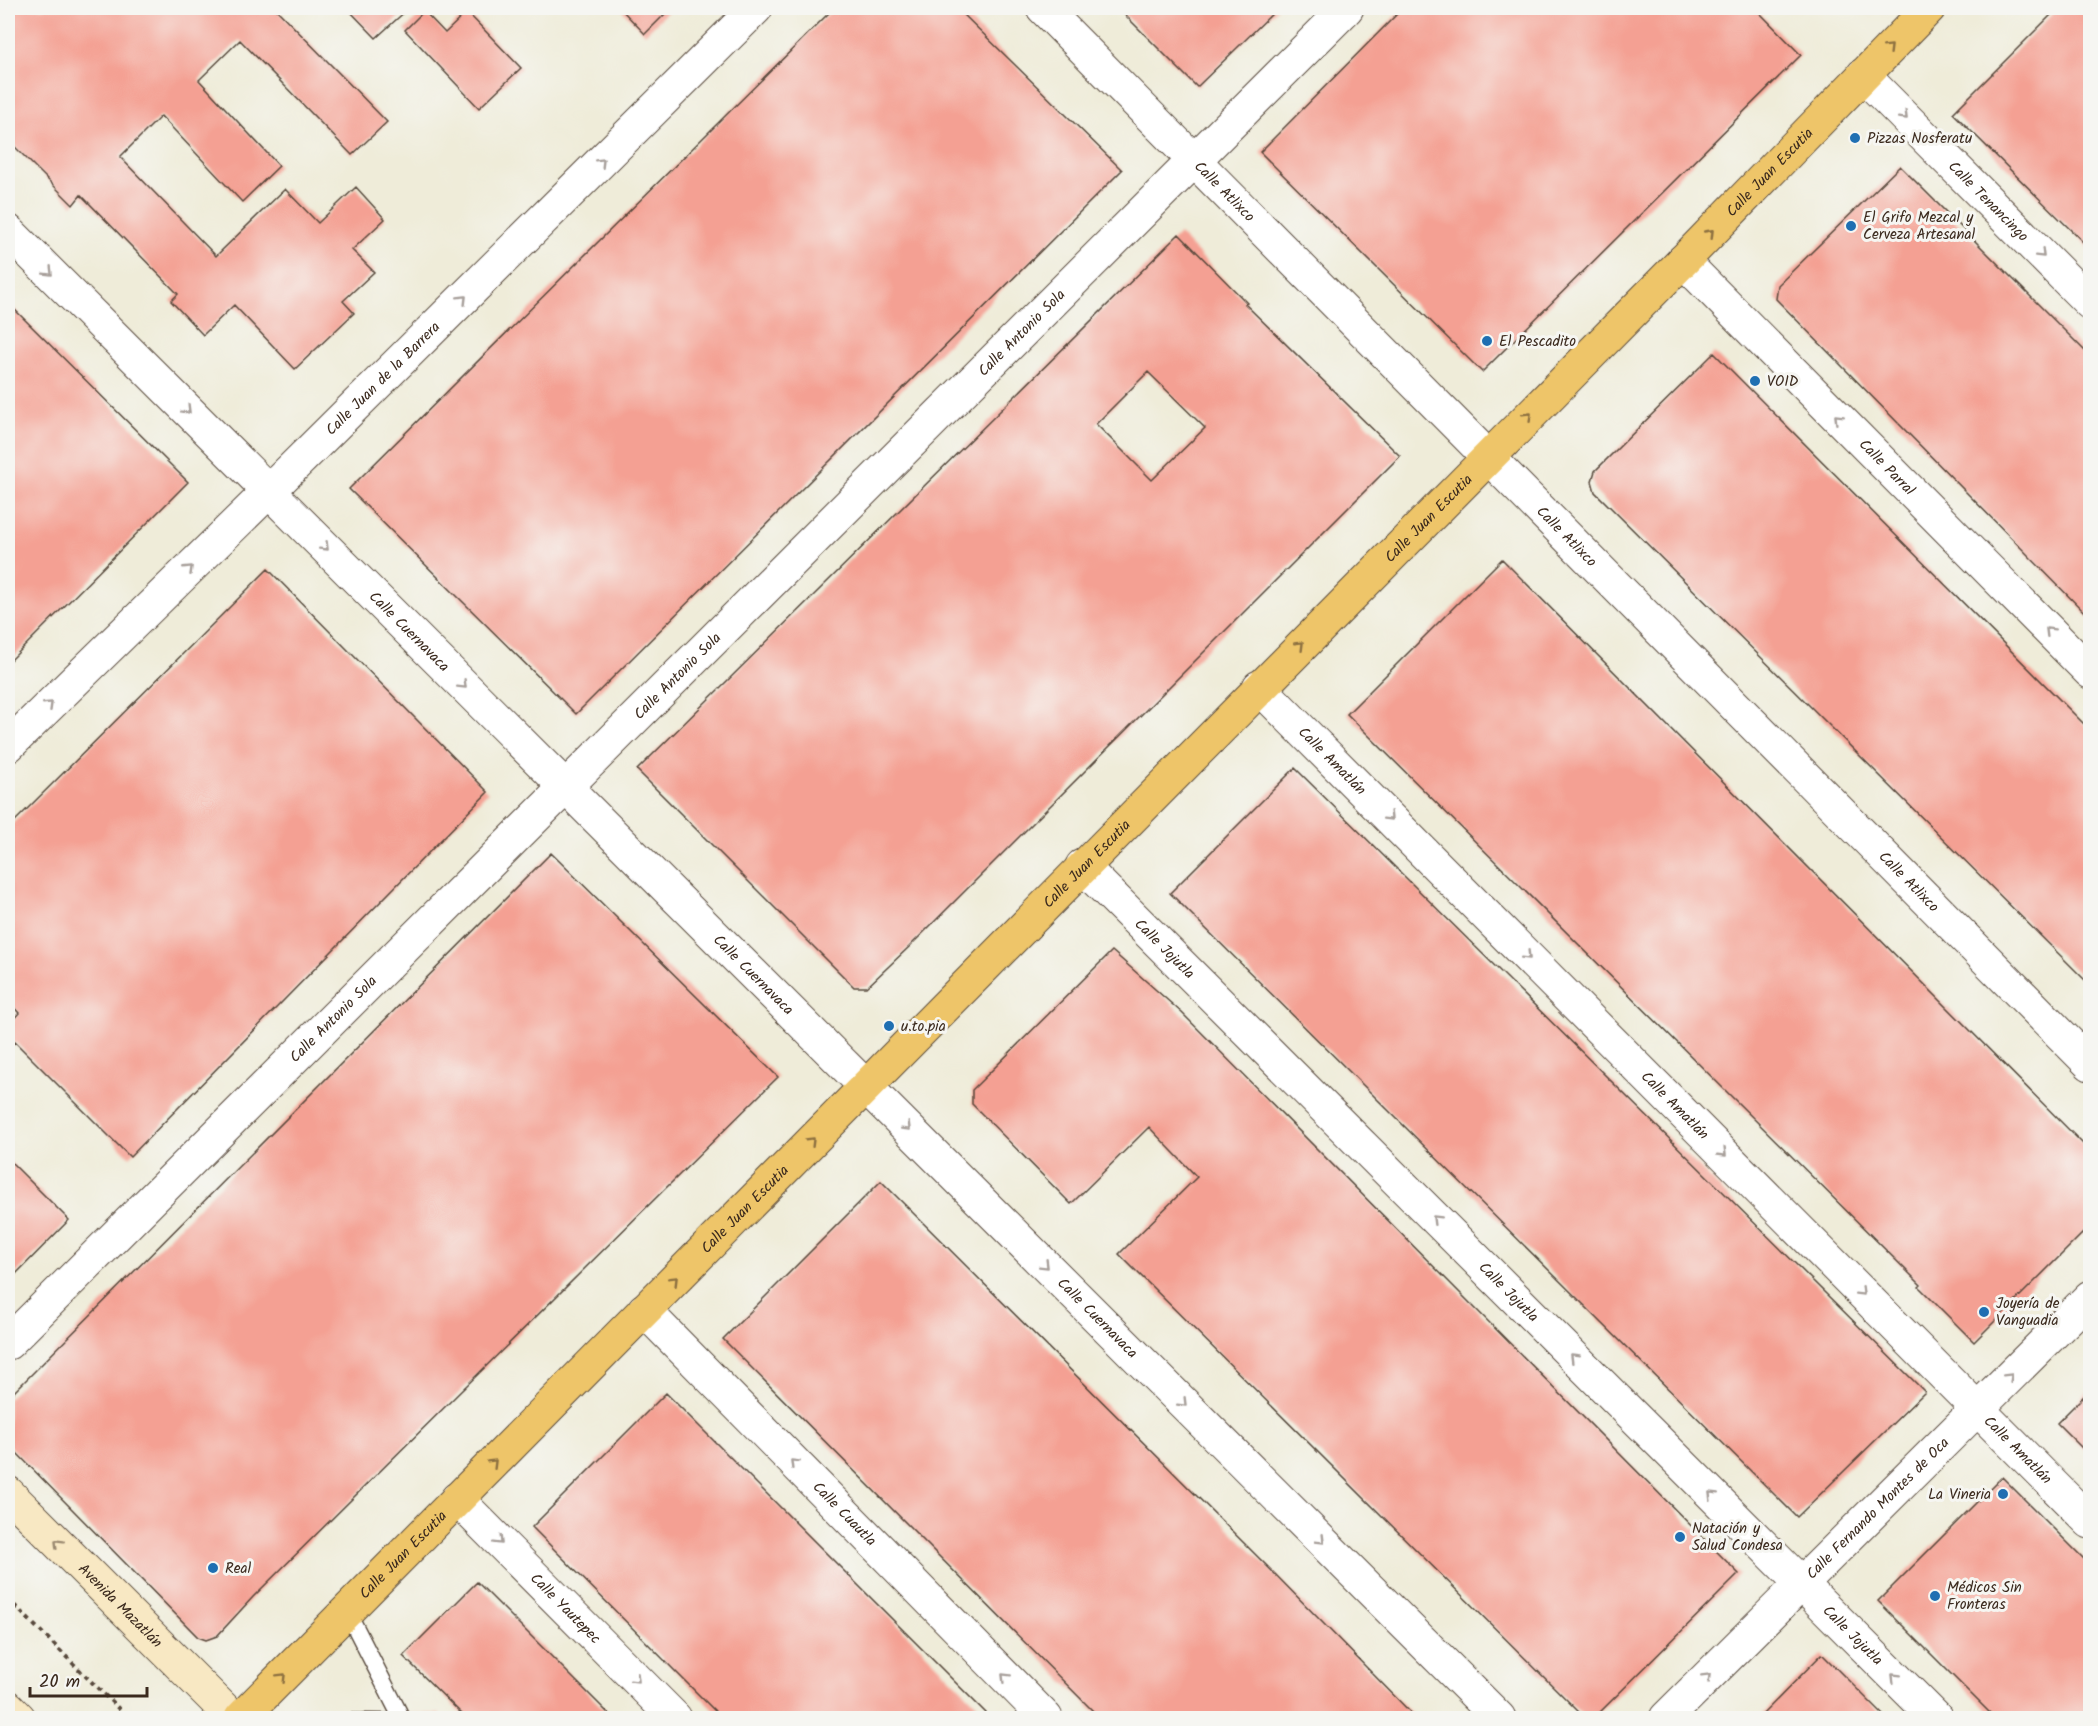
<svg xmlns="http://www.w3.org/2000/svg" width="2098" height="1726" font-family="Kalam,sans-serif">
  <rect width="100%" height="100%" fill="#f6f6f2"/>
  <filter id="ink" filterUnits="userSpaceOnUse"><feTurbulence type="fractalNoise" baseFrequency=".0167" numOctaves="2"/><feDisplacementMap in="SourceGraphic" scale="12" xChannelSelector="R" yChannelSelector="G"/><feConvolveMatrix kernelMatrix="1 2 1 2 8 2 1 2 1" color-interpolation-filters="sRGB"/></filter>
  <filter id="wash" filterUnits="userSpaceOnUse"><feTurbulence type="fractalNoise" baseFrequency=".008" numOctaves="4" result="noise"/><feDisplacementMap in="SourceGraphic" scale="24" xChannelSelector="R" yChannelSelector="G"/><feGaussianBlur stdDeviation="1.35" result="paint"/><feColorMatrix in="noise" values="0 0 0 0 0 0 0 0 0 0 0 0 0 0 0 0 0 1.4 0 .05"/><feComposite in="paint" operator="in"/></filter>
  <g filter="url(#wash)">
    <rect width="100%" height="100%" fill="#efecd9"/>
    <g id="blocks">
      <!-- building -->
      <path fill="#f4a093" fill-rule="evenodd" d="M 8,8 L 275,8 L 387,122 L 352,155 L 240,40 L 199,80 L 279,166 L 242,202 L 161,116 L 120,157 L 216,256 L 285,189 L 318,223 L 356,187 L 385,219 L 352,250 L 374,272 L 343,301 L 354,313 L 295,369 L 234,305 L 203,335 L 171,301 L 178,294 L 81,195 L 73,205 L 8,140 Z
        M 347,8 L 409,8 L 376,38 Z
        M 620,8 L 671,8 L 645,34 Z
        M 834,8 L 957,8 L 1122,170 L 576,714 L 349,489 Z
        M 1118,8 L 1278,8 L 1197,87 Z
        M 1403,8 L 1755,8 L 1801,55 L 1482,372 L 1260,152 Z
        M 2058,8 L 2090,8 L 2090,249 L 1953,113 Z
        M 424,11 L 445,33 L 467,12 L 521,68 L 479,108 L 405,30 Z
        M 1900,166 L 2090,356 L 2090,618 L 1776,299 L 1778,285 Z
        M 1179,234 L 1247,303 L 1245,304 L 1400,456 L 909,947 L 867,987 L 854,987 L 637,770 ZM 1148,372 L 1205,428 L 1152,480 L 1096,424 Z
        M 8,303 L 188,482 L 8,663 Z
        M 1714,353 L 2090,730 L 2090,985 L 1595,492 L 1592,481 L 1595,471 Z
        M 1502,559 L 2090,1151 L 2090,1226 L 1974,1342 L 1919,1287 L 1921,1285 L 1347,714 Z
        M 268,569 L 488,792 L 130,1157 L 15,1042 L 8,1049 L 8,1025 L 19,1013 L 8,1001 L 8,828 Z
        M 1295,768 L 1925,1392 L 1797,1517 L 1170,893 Z
        M 551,853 L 778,1077 L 253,1597 L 217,1636 L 206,1640 L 198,1637 L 8,1444 L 8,1398 Z
        M 1112,951 L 1182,1013 L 1739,1574 L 1594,1718 L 1585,1718 L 1119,1254 L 1197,1177 L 1149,1127 L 1071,1204 L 972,1104 L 972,1090 Z
        M 8,1159 L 69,1220 L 8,1282 Z
        M 881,1181 L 1274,1573 L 1416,1718 L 1100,1718 L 723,1339 Z
        M 2090,1390 L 2090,1456 L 2057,1423 Z
        M 666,1393 L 991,1718 L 722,1718 L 677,1673 L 532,1527 Z
        M 2002,1477 L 2090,1565 L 2090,1718 L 1995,1718 L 1878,1601 Z
        M 477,1582 L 613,1718 L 466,1718 L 403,1656 Z
        M 1822,1654 L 1885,1717 L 1887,1718 L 1759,1718 Z
        M 341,1713 L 440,1714 L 439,1718 L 341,1718 Z"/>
    </g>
  </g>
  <g filter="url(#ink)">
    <use href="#blocks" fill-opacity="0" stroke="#56473a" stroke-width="1.5"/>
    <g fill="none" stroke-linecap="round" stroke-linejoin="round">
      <defs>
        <path id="lane" d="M 347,1611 L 399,1713"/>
        <g id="street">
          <path id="s1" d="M 1043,8 L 2090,1064"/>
          <path id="s2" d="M 1863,75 L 2090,303"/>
          <path id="s3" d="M 8,231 L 1499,1718"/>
          <path id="s4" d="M 1683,261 L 2090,672"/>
          <path id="s5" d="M 1259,687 L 2090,1522"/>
          <path id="s6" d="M 8,746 L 269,491 L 756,8"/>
          <path id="s7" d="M 1082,866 L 1936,1718"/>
          <path id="s8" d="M 644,1310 L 1046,1718"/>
          <path id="s9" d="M 8,1343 L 1347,8"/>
          <path id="s10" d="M 457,1499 L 675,1718"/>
          <path id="s11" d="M 1666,1718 L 2090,1297"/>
        </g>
        <g id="secondary">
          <path id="s12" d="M 8,1493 L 233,1718"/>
          <path d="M 8,1707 L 19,1718"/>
        </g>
        <g id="primary">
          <path id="s13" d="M 241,1718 L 1683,261 L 1929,8"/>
        </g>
      </defs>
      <!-- lane casing -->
      <use href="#lane" stroke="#56473a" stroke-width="19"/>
      <!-- street casing -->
      <use href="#street" stroke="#56473a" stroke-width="35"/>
      <!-- secondary casing -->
      <use href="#secondary" stroke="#56473a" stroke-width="35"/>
      <!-- primary casing -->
      <use href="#primary" stroke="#56473a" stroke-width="35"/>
      <!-- path -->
      <path stroke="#56473a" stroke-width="4" stroke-dasharray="4.5 4.5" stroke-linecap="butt" d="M 8,1599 L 128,1718"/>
      <!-- lane -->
      <use href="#lane" stroke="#fff" stroke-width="16"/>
      <!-- street -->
      <use href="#street" stroke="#fff" stroke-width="33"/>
      <!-- secondary -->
      <use href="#secondary" stroke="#f8e8c3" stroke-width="33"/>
      <!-- primary -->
      <use href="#primary" stroke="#eec569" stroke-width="33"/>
    </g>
    <!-- one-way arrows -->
    <defs><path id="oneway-chevron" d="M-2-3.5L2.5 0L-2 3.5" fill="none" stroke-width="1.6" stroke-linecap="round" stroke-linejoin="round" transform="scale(1.5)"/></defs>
    <g stroke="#8c7040">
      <use href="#oneway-chevron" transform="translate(1889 48) rotate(-45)"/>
      <use href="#oneway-chevron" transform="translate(1710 233) rotate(-46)"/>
      <use href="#oneway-chevron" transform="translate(1528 416) rotate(-45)"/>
      <use href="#oneway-chevron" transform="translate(1300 645) rotate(-45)"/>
      <use href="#oneway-chevron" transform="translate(811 1141) rotate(-45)"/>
      <use href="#oneway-chevron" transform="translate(674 1280) rotate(-45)"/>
      <use href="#oneway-chevron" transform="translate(493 1463) rotate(-45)"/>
      <use href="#oneway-chevron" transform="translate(282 1677) rotate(-45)"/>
    </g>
    <g stroke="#a79f9a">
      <use href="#oneway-chevron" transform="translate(1904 116) rotate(45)"/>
      <use href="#oneway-chevron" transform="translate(601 162) rotate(-45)"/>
      <use href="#oneway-chevron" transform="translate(2041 254) rotate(45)"/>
      <use href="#oneway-chevron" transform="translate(49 272) rotate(45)"/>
      <use href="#oneway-chevron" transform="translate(463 299) rotate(-45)"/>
      <use href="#oneway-chevron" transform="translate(187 410) rotate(45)"/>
      <use href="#oneway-chevron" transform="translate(1838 418) rotate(-135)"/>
      <use href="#oneway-chevron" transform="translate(325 547) rotate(45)"/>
      <use href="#oneway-chevron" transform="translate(189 569) rotate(-44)"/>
      <use href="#oneway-chevron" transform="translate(2049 631) rotate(-135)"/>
      <use href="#oneway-chevron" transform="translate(463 685) rotate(45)"/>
      <use href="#oneway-chevron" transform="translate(49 705) rotate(-44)"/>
      <use href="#oneway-chevron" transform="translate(1389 817) rotate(45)"/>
      <use href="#oneway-chevron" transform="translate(1527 956) rotate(45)"/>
      <use href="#oneway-chevron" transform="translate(907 1127) rotate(45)"/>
      <use href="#oneway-chevron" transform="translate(1723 1153) rotate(45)"/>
      <use href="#oneway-chevron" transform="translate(1436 1219) rotate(-135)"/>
      <use href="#oneway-chevron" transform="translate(1045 1265) rotate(45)"/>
      <use href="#oneway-chevron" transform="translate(1861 1292) rotate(45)"/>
      <use href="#oneway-chevron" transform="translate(1574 1357) rotate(-135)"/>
      <use href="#oneway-chevron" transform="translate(2009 1377) rotate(-45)"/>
      <use href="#oneway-chevron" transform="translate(1183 1403) rotate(45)"/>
      <use href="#oneway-chevron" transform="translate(794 1463) rotate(-135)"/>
      <use href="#oneway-chevron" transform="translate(1712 1495) rotate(-135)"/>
      <use href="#oneway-chevron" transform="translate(1321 1540) rotate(45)"/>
      <use href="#oneway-chevron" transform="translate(499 1541) rotate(45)"/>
      <use href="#oneway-chevron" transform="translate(1005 1677) rotate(-135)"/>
      <use href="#oneway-chevron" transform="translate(1707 1677) rotate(-45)"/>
      <use href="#oneway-chevron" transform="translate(1895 1677) rotate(-135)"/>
      <use href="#oneway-chevron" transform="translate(636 1679) rotate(45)"/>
    </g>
    <use stroke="#9a8970" href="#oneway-chevron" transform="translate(58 1543) rotate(-135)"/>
  </g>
  <!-- markers -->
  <g fill="#1f6fb2" stroke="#f6f6f2" stroke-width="2">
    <circle cx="1855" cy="138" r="6"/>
    <circle cx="1851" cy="226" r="6"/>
    <circle cx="1487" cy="341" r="6"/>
    <circle cx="1755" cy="381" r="6"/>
    <circle cx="889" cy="1026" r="6"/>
    <circle cx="1984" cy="1312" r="6"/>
    <circle cx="2003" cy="1494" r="6"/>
    <circle cx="1680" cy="1537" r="6"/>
    <circle cx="213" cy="1568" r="6"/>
    <circle cx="1935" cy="1596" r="6"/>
  </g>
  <g text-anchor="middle" stroke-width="6" stroke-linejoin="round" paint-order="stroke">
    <!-- poi labels -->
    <g font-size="15" fill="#3b2a1e" stroke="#f6f6f2" text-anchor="start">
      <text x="1867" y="143">Pizzas Nosferatu</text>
      <text x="1863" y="222">El Grifo Mezcal y<tspan x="1863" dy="17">Cerveza Artesanal</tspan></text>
      <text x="1499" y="346">El Pescadito</text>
      <text x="1767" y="386">VOID</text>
      <text x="901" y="1031">u.to.pia</text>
      <text x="1996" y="1308">Joyería de<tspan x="1996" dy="17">Vanguadia</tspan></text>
      <text x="1991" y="1499" text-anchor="end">La Vineria</text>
      <text x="1692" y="1533">Natación y<tspan x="1692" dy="17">Salud Condesa</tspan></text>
      <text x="225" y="1573">Real</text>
      <text x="1947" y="1592">Médicos Sin<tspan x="1947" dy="17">Fronteras</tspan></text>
    </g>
    <!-- street labels -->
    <g font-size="15" fill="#3b2a1e" stroke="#f6f6f2">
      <text dy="5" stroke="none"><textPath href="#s13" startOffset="2174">Calle Juan Escutia</textPath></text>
      <text dy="5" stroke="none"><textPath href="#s1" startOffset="258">Calle Atlixco</textPath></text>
      <text dy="5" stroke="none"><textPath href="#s2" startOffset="178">Calle Tenancingo</textPath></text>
      <text dy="5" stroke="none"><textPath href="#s9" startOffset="1431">Calle Antonio Sola</textPath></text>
      <text dy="5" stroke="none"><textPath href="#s6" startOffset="525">Calle Juan de la Barrera</textPath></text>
      <text dy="5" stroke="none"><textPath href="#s4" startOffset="290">Calle Parral</textPath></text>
      <text dy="5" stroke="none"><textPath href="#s13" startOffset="1688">Calle Juan Escutia</textPath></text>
      <text dy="5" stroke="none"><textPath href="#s1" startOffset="744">Calle Atlixco</textPath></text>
      <text dy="5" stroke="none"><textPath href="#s3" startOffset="567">Calle Cuernavaca</textPath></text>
      <text dy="5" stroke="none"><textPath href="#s9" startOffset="945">Calle Antonio Sola</textPath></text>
      <text dy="5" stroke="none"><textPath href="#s5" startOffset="104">Calle Amatlán</textPath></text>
      <text dy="5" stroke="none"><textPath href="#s13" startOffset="1202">Calle Juan Escutia</textPath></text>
      <text dy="5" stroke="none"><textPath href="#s1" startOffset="1230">Calle Atlixco</textPath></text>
      <text dy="5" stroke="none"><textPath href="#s7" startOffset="117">Calle Jojutla</textPath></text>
      <text dy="5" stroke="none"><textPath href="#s3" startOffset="1053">Calle Cuernavaca</textPath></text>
      <text dy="5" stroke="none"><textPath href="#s9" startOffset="459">Calle Antonio Sola</textPath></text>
      <text dy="5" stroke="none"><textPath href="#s5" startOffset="590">Calle Amatlán</textPath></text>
      <text dy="5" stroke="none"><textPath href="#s13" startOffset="716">Calle Juan Escutia</textPath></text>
      <text dy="5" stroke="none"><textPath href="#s7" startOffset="603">Calle Jojutla</textPath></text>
      <text dy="5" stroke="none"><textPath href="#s3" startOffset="1539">Calle Cuernavaca</textPath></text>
      <text dy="5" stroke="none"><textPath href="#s5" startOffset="1076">Calle Amatlán</textPath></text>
      <text dy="5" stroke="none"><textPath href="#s11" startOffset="298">Calle Fernando Montes de Oca</textPath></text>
      <text dy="5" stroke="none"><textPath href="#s8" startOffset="286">Calle Cuautla</textPath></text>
      <text dy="5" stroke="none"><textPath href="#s13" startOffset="230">Calle Juan Escutia</textPath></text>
      <text dy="5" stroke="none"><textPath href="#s12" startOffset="159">Avenida Mazatlán</textPath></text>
      <text dy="5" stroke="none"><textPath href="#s10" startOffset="154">Calle Yautepec</textPath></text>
      <text dy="5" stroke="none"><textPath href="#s7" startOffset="1089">Calle Jojutla</textPath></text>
    </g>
  </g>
  <!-- margin -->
  <rect width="2098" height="1726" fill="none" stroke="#f6f6f2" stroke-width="30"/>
  <!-- scale -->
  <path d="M30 1687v9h117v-9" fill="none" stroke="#3b2a1e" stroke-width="3"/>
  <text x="39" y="1687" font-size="18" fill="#3b2a1e" stroke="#f6f6f2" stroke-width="4.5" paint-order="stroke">20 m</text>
</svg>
